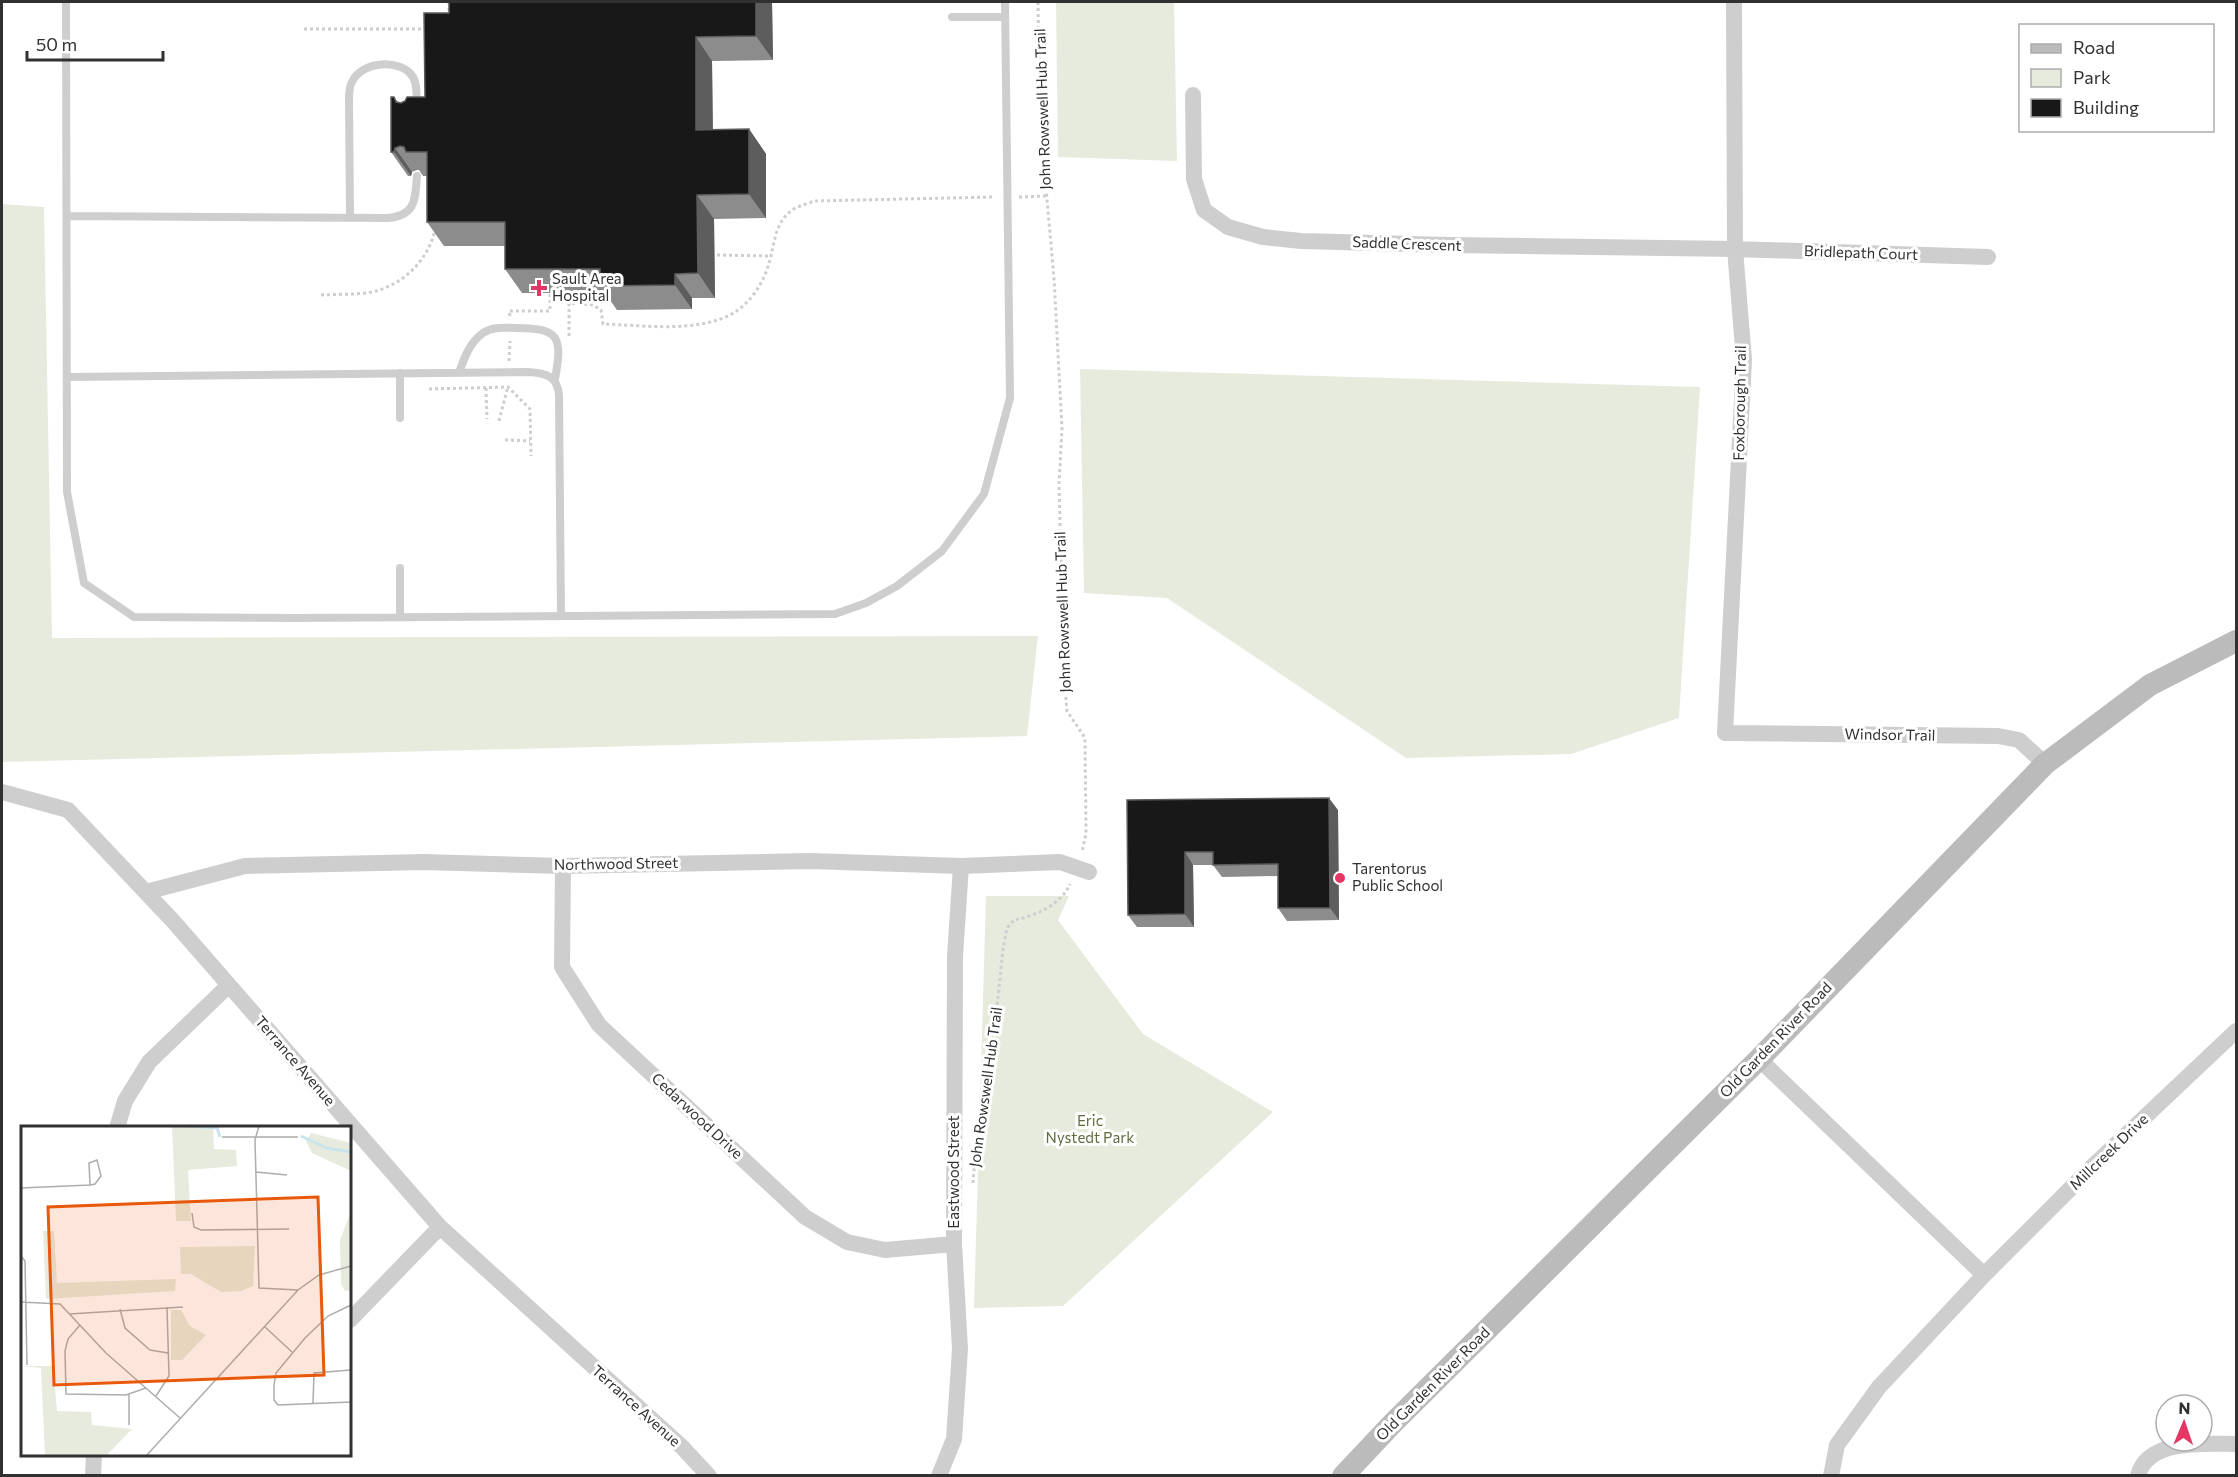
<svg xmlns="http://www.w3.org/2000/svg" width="2238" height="1477" font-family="Commissioner,sans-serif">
  <rect width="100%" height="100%" fill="#fff"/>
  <!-- green -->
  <path fill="#e7ebdd" d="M 1056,2 L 1174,2 L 1177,161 L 1058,157 Z
    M 2,204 L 44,207 L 52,638 L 1038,636 L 1027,736 L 2,762 Z
    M 1080,369 L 1700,387 L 1679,718 L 1571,754 L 1406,758 L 1167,598 L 1084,593 Z
    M 986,896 L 1069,896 L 1058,920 L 1143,1034 L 1273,1112 L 1063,1306 L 974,1308 Z"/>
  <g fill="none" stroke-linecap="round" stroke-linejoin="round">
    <!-- path -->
    <path stroke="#cecece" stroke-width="3" stroke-dasharray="3 3" stroke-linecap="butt" d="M 449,2 L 449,16
      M 1038,2 L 1040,122 L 1054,278 L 1062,429 L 1059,484 L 1064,676 L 1067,711 L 1085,738 L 1086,834 L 1082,852
      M 304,29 L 428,29
      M 1019,197 L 1046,196
      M 717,255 L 771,256
      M 321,295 C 338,294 356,295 372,292 C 403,285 429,260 435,229
      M 510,316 L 509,311 L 550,311 L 550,293
      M 569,336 L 569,303 L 593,305 L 601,310 L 603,324 C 642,325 700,334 735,312 C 751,302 764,282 769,263 C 775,243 774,224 792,210 C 798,206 807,204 814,201 L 994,197
      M 509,361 L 510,341
      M 486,388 L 487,419
      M 429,389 L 508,387 L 530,409 L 531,456
      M 499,421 L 508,386
      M 505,440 L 530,441
      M 973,1183 L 975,1157 L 992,1055 L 1003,949 L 1007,928 L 1014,920 C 1035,916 1061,905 1070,884"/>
    <!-- lane -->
    <path stroke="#cecece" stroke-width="8" d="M 66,2 L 67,492 L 84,583 L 134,617 L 295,618 L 835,614 L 866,603 L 897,586 L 942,551 L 984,494 L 1010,398 L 1005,2
      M 952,17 L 1005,17
      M 67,216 L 388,218 C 416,215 415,200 417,176
      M 350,218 L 349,100 C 349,95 349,87 352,82 C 361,61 401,58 413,77 C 418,85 416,97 417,106
      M 400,373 L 400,418
      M 459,373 C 464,358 470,342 483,333 C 493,326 504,328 515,328 C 559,328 563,336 555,379
      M 67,377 L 528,372 C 546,373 558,376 559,396 L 561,616
      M 400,617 L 400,568"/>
    <!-- street -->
    <path stroke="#cecece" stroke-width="16" d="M 1734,2 L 1735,249 L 1744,360 L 1725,733 L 1998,736 L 2019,740 L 2045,764
      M 1193,95 L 1194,179 L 1204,210 L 1228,227 L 1263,237 L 1301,241 L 1449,245 L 1735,249 L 1988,257
      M 2,792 L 68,810 L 173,921 L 440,1227 L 682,1447 L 709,1476
      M 563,866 L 562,967 L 599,1025 L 805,1217 L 847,1242 L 885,1250 L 954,1244
      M 146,892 L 245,866 L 424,862 L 563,866 L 810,861 L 961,866 L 1060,862 L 1089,872
      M 1759,1059 L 1984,1275
      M 117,1128 L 125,1101 L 149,1062 L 229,985
      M 350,1320 L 440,1227
      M 93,1476 L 94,1454
      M 939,1476 L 954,1439 L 960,1349 L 954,1244 L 955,956 L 961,866
      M 1831,1476 L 1837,1445 L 1879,1387 L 1984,1275 L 2095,1164 L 2236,1031
      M 2138,1476 C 2147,1438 2207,1444 2236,1444"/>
    <!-- secondary -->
    <path stroke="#bbb" stroke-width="22" d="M 1343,1476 L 1391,1425 L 1759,1059 L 2045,764 L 2150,685 L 2236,641"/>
  </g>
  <!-- wall -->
  <path fill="#8c8c8c" d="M 772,2 L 773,60 L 712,61 L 713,130 L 749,129 L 766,154 L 766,218 L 714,219 L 715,298 L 692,298 L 692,309 L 617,310 L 605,293 L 522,293 L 505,269 L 505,246 L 444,246 L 427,222 L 427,176 L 423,176 L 419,170 L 417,170 L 412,172 L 411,176 L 408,176 L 391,152 L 394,97 L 398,102 L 401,103 L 425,97 L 449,13 Z
    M 1127,800 L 1338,810 L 1339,920 L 1287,921 L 1278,908 L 1278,876 L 1222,877 L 1213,865 L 1193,865 L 1194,927 L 1137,927 L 1128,915 Z"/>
  <!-- shaded-wall -->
  <path fill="#5d5d5d" d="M 756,2 L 772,2 L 773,60 L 756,36 Z
    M 696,37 L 712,61 L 713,154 L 696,130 Z
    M 749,129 L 766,154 L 766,218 L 749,194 Z
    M 395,148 L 412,172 L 411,176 L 394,152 Z
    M 697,195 L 714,219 L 715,298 L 698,273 Z
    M 675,274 L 692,298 L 692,309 L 675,285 Z
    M 1329,798 L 1338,810 L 1339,920 L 1330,908 Z
    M 1185,852 L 1193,865 L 1194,927 L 1185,914 Z"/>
  <!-- building -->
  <path fill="#181818" stroke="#5d5d5d" stroke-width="1.5" d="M 449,2 L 756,2 L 756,36 L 696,37 L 696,130 L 749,129 L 749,194 L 697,195 L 698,273 L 675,274 L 675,285 L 600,286 L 600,269 L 505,269 L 505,222 L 427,222 L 427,152 L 406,152 L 404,147 L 400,146 L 395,148 L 394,152 L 391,152 L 391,97 L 394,97 L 396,102 L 401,103 L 405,101 L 407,97 L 425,97 L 424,13 L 449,13 Z
    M 1329,798 L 1330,908 L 1278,908 L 1278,864 L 1213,865 L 1213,852 L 1185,852 L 1185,914 L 1128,915 L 1127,800 Z"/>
  <!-- markers -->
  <g fill="#e43765" stroke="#fff" stroke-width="2">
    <path d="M536 279h6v6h6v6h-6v6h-6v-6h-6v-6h6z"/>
    <circle cx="1340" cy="878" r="6"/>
  </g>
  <g text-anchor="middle" stroke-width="6" stroke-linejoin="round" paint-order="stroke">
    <!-- street labels -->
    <g font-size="15" fill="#313131" stroke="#fff">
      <text transform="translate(1043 109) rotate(-92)" y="5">John Rowswell Hub Trail</text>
      <text transform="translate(1407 244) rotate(2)" y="5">Saddle Crescent</text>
      <text transform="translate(1861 253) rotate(2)" y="5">Bridlepath Court</text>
      <text transform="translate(1740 403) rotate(-89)" y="5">Foxborough Trail</text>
      <text transform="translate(1063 612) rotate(-92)" y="5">John Rowswell Hub Trail</text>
      <text transform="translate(1890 735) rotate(1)" y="5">Windsor Trail</text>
      <text transform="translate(616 864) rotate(-1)" y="5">Northwood Street</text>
      <text transform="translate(1776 1040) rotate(-46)" y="5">Old Garden River Road</text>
      <text transform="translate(295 1061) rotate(49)" y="5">Terrance Avenue</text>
      <text transform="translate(986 1087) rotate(-82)" y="5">John Rowswell Hub Trail</text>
      <text transform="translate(697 1116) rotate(43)" y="5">Cedarwood Drive</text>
      <text transform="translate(2109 1152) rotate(-44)" y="5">Millcreek Drive</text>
      <text transform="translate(954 1172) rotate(-90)" y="5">Eastwood Street</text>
      <text transform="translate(1433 1384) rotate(-45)" y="5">Old Garden River Road</text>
      <text transform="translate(636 1406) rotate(42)" y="5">Terrance Avenue</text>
    </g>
    <!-- poi labels -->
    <g font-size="15" fill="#313131" stroke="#fff" text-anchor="start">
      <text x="552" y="284">Sault Area<tspan x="552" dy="17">Hospital</tspan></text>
      <text x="1352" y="874">Tarentorus<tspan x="1352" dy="17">Public School</tspan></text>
    </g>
    <!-- park labels -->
    <g font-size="15" fill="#5d6d3e" stroke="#fff">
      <text x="1090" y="1126">Eric<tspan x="1090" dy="17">Nystedt Park</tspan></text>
    </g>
  </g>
  <!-- overview -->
  <g transform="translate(21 1126)">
    <rect width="330" height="330" fill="#fff"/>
    <path d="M 151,0 L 192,0 L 193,23 L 215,24 L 216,40 L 167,44 L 170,95 L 155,95 ZM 290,7 L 330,17 L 330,45 L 291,27 L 285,15 ZM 330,85 L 330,164 L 324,165 L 320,158 L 319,114 ZM 22,105 L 33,105 L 36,157 L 155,153 L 154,165 L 25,173 ZM 234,120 L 232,160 L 220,165 L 200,166 L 170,148 L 160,148 L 159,121 ZM 160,184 L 169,200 L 185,209 L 161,234 L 150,234 L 150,184 ZM 0,240 L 32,240 L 36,285 L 70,286 L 71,299 L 111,303 L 85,330 L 24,330 L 20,242 Z" fill="#e7ebdd"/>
    <path fill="none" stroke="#cae4eb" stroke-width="3" d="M 167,0 L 196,2 L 199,11M 280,10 L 306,22 L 330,26"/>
    <path fill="none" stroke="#adadad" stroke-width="1.5" d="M 238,0 L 234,14 L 238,162 L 277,164M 201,11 L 277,11M 235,46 L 266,49M 0,62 L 69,59 L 74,58 L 80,50 L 76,34 L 68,37 L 69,59M 171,87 L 173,101 L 180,104 L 268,103M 0,130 L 4,135 L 6,239M 0,176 L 39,178 L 85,227 L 159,292M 330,179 L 307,190 L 284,212 L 255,247 L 253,259 L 253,274 L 257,279 L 330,276M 99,183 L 104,202 L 129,224 L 147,227M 48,188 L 162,181M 59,199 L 47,213 L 44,225 L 45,268 L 105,269 L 125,262M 244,201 L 271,226M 108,268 L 108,299M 135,270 L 148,250 L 146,181M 292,277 L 293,247 L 330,244M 125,330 L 277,164 L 298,149 L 330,140"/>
    <path fill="#e8590c" fill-opacity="0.15" stroke="#e8590c" stroke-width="3" d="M 297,71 L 303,249 L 33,259 L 27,81 Z"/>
    <rect width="330" height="330" fill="none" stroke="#313131" stroke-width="3"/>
  </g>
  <!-- border -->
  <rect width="2238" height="1477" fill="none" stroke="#313131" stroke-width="6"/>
  <!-- legend -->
  <rect x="2019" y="24" width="195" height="108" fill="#ffffff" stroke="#adadad" stroke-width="1.5"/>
  <rect x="2031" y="44" width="30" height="9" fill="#bbbbbb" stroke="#adadad" stroke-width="1.5"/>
  <text x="2073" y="54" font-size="18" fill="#313131">Road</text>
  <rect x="2031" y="69" width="30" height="18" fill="#e7ebdd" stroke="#adadad" stroke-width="1.5"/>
  <text x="2073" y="84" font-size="18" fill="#313131">Park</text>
  <rect x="2031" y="99" width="30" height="18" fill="#181818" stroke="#adadad" stroke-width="1.5"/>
  <text x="2073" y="114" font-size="18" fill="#313131">Building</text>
  <!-- north arrow -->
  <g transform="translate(2184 1423) rotate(2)"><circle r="28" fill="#ffffff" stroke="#adadad" stroke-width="1.5"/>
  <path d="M0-4.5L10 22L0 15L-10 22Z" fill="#e43765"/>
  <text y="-9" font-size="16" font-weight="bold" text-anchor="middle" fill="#313131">N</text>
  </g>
  <!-- scale -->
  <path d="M27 51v9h136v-9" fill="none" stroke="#313131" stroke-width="3"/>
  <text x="36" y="51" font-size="18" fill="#313131" stroke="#ffffff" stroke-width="4.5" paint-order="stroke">50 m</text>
</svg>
